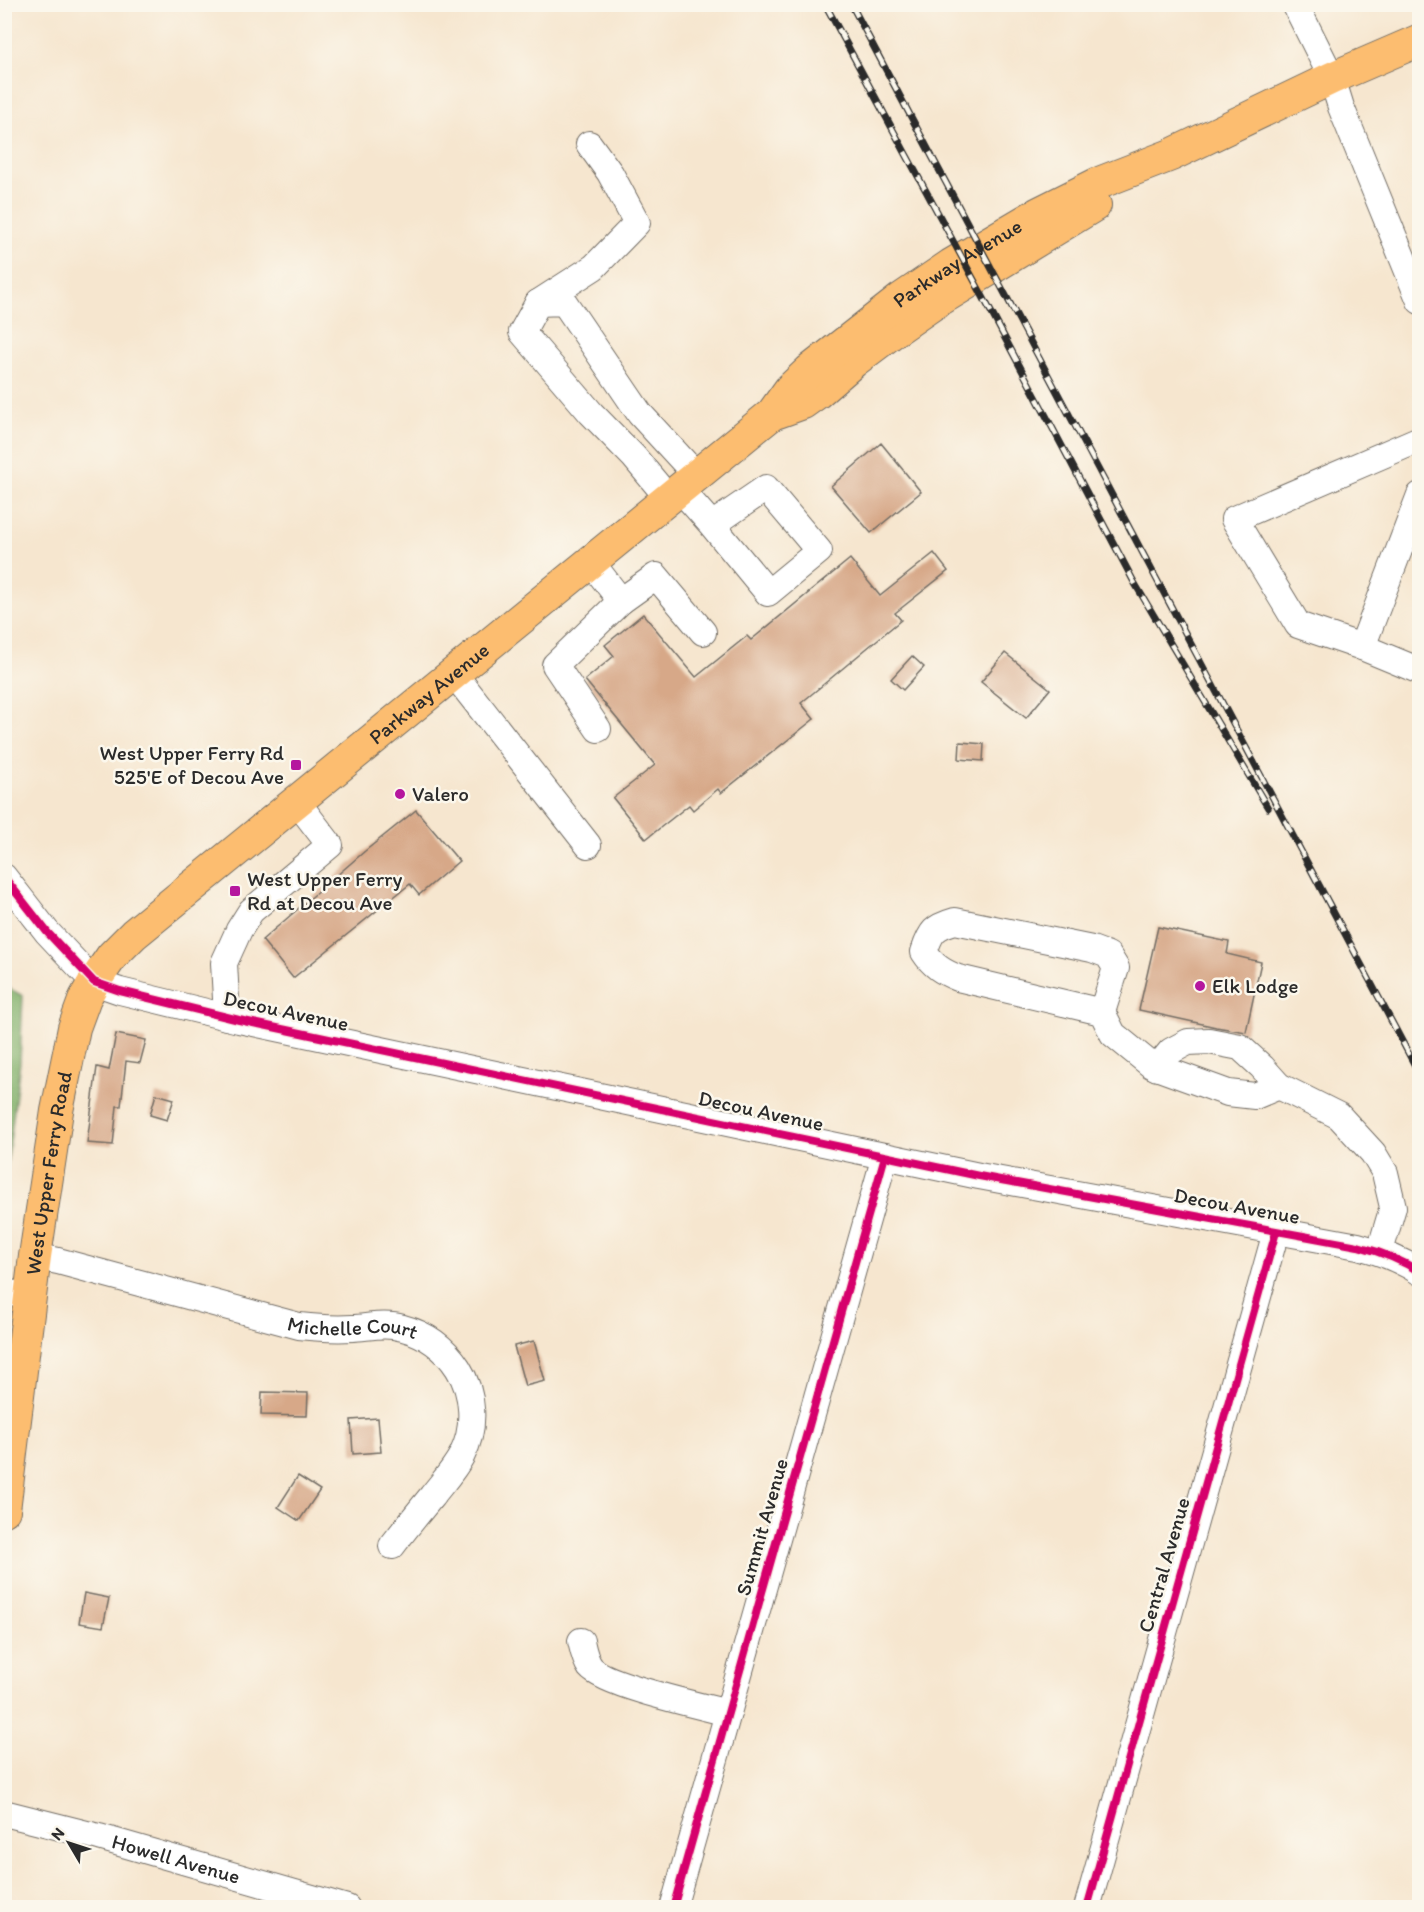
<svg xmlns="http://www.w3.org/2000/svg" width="1424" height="1912" font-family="Itim,sans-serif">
  <rect width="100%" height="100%" fill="#fbf7ec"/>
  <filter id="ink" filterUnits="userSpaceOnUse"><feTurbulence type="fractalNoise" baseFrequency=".0167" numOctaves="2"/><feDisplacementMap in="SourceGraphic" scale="12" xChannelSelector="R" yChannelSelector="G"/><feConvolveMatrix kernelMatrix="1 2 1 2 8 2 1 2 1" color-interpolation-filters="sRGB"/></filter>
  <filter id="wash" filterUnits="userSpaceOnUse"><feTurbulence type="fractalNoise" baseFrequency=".008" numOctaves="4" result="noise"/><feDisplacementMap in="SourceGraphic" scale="24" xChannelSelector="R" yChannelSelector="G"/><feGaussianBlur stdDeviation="1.35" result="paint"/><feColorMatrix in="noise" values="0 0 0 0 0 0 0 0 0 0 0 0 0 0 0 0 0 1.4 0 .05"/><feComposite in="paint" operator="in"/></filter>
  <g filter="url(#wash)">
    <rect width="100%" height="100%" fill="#f6e6cf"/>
    <!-- forest -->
    <path fill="#7faf68" stroke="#556d4a" stroke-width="1.5" d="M 5,982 L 10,989 L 23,996 L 20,1062 L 5,1182 Z"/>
    <g id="blocks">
      <!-- building -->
      <path fill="#d7a888" d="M 881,443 L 921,492 L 871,533 L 831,486 Z
        M 934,553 L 948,571 L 895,613 L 901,620 L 801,703 L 814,719 L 721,793 L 718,789 L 693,810 L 689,805 L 646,839 L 613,798 L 655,765 L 585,680 L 614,656 L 605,645 L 643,614 L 696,677 L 747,636 L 751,640 L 850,559 L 880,596 Z
        M 1005,653 L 1050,689 L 1026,718 L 981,682 Z
        M 912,656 L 924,667 L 903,690 L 891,679 Z
        M 960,742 L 984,744 L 983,761 L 959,759 Z
        M 416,810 L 459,861 L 419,895 L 410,884 L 293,978 L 262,940 L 365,851 Z
        M 1158,927 L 1229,942 L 1227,954 L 1261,962 L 1246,1032 L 1216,1027 L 1139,1010 Z
        M 116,1034 L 146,1040 L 140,1063 L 126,1061 L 121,1106 L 117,1106 L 113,1145 L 87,1143 L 97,1067 L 109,1070 Z
        M 156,1094 L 174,1099 L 167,1120 L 150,1115 Z
        M 534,1341 L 545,1381 L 525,1386 L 514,1346 Z
        M 262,1392 L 308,1393 L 307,1416 L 261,1415 Z
        M 378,1418 L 381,1452 L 353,1454 L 351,1420 Z
        M 298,1476 L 320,1490 L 299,1521 L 278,1507 Z
        M 84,1593 L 109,1598 L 103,1627 L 79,1623 Z"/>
    </g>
  </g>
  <g filter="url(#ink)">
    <use href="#blocks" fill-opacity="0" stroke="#726c64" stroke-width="1.5"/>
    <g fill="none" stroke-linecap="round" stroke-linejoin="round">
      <defs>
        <g id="minor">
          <path d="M 1295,4 L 1332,78 L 1341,107 L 1420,301"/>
          <path d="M 538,303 L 594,267 L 637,223 L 610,173 L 589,144"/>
          <path d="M 1420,439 L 1234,519 L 1298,625 L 1362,647 L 1420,671"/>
          <path d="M 681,490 L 712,525 L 768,593 L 819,551 L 766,488 L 712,525"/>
          <path d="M 669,499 L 634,457 L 591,413 L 522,332 L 538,303 L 564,302 L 640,414 L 697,476"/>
          <path d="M 591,562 L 621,601 L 656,576 L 703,632"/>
          <path d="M 1362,647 L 1420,495"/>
          <path d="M 454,674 L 588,845"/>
          <path d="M 598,729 L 555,665 L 621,601"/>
          <path d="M 4,877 L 47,932 L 94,982 L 120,991 L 239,1020 L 979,1176 L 1358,1246 C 1381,1252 1400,1259 1420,1272"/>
          <path d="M 1102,1012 L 958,978 C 943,972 933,966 924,952 C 931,931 934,927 955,921 L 1092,949 L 1108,955 L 1116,968 L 1102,1012 L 1113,1034 L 1151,1065 L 1228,1093 L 1255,1096 L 1279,1086"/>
          <path d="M 227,1017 L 224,963 L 239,930 L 251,911 L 330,845 L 297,802"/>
          <path d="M 1157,1068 L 1171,1051 L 1188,1042 L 1209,1041 L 1240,1047 L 1262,1067 L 1279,1086 L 1339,1116 L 1373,1153 L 1385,1173 L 1393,1207 L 1380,1251"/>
          <path id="s1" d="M 35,1256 L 58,1261 L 299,1326 C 317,1328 335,1329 353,1328 C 370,1327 386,1323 403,1328 C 426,1334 445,1348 458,1368 C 474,1393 476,1428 462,1455 C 454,1470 442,1483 432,1496 C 418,1513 405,1529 392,1546"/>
          <path d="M 4,1292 L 29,1296"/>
          <path d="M 581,1641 C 583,1650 585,1660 590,1667 C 605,1685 701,1706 728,1713"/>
          <path id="s2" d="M 4,1813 L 99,1837 L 347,1908"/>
          <path d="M 673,1908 L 885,1156"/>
          <path d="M 1087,1908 L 1276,1232"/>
        </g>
        <g id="major">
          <path d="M 778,412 L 803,403 L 817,393 L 853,362 L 897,329 L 933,304 L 1095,205"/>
          <path id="s3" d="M 4,1510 L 35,1256 L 57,1111 L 74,1028 L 85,998 L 94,982 L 112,956 L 134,934 L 772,414 L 790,389 L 809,371 L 901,299 L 951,265 L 1039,213 L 1099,183 L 1171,155 L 1332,78 L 1420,40"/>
        </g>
      </defs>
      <!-- minor casing -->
      <use href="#minor" stroke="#726c64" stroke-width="28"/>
      <!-- major casing -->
      <use href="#major" stroke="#726c64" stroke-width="34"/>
      <!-- minor -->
      <use href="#minor" stroke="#fff" stroke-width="26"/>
      <!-- major -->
      <use href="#major" stroke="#fcbd6f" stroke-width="32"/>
      <defs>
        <path id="rail" d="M 825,4 L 980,291 L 1134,582 L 1268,808
          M 851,4 L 1420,1075"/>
      </defs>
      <!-- rail casing -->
      <use href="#rail" stroke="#2b2b2b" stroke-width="7"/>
      <!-- rail -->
      <use href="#rail" stroke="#fbf7ec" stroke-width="4.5" stroke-dasharray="14" stroke-linecap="butt"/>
      <defs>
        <path id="cycleway" d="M 4,877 L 47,932 L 94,982 L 120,991 L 239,1020 L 979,1176 L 1358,1246 C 1381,1252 1400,1259 1420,1272
          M 673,1908 L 885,1156
          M 1087,1908 L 1276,1232"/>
      </defs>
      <!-- cycleway casing -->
      <use href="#cycleway" stroke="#fbf7ec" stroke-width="11"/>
      <!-- cycleway -->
      <use href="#cycleway" stroke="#d6006c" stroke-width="8"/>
    </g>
  </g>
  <!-- markers -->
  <g fill="#b5179e" stroke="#fbf7ec" stroke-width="2">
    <rect x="290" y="759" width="12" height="12" rx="3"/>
    <circle cx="400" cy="794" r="6"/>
    <rect x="229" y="885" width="12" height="12" rx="3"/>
    <circle cx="1200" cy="986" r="6"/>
  </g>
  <g text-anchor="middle" stroke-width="5" stroke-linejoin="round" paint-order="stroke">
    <!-- street labels -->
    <g font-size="21" fill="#2b2b2b" stroke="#fbf7ec">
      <text dy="7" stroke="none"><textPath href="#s3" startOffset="1664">Parkway Avenue</textPath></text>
      <text dy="7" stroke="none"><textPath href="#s3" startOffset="981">Parkway Avenue</textPath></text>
      <text transform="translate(286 1011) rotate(12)" y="7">Decou Avenue</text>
      <text transform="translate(761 1111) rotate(12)" y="7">Decou Avenue</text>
      <text dy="7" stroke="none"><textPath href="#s3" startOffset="340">West Upper Ferry Road</textPath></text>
      <text transform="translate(1237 1206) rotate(10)" y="7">Decou Avenue</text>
      <text dy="7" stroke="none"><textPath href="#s1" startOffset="327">Michelle Court</textPath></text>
      <text transform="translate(762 1527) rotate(-74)" y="7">Summit Avenue</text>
      <text transform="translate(1164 1565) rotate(-74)" y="7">Central Avenue</text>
      <text dy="7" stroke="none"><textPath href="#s2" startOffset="178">Howell Avenue</textPath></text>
    </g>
    <!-- poi labels -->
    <g font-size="21" fill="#2b2b2b" stroke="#fbf7ec" text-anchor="start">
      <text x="284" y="760" text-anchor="end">West Upper Ferry Rd<tspan x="284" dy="24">525'E of Decou Ave</tspan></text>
      <text x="412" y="801">Valero</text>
      <text x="247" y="886">West Upper Ferry<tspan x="247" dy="24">Rd at Decou Ave</tspan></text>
      <text x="1212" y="993">Elk Lodge</text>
    </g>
  </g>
  <!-- margin -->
  <rect width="1424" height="1912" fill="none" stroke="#fbf7ec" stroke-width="24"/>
  <!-- north arrow -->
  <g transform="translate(69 1843) rotate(309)" stroke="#fbf7ec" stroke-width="4.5" paint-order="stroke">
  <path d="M0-4.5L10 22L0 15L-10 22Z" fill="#2b2b2b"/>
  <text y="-9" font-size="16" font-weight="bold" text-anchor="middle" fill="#2b2b2b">N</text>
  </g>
</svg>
